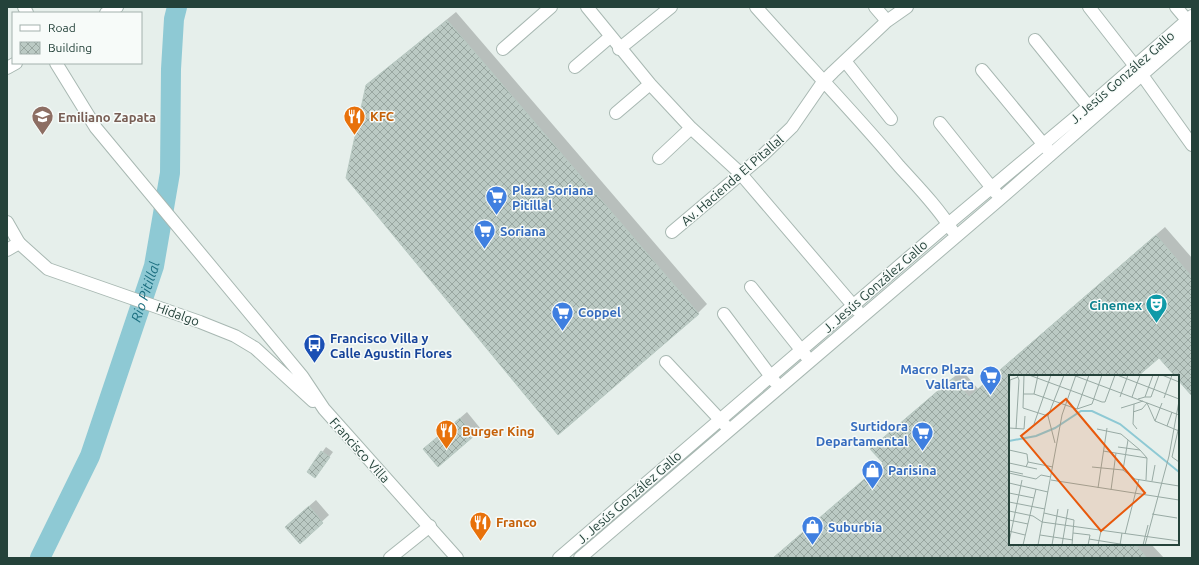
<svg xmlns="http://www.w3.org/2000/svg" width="1199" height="565" font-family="Ubuntu,sans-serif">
  <defs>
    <pattern id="building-cross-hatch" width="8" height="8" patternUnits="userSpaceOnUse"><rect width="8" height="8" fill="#bbcac4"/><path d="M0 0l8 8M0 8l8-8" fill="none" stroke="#98a6a0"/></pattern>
  </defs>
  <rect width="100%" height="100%" fill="#e6efeb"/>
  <!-- shadow -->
  <path fill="#0003" d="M 456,12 L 707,304 L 698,313 L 367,85 Z
    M 1165,227 L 1192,258 L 1192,395 L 1178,378 L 1178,376 L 1176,376 L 1159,357 L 1137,376 L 1010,376 L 1010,544 L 1151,544 L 1164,558 L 773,558 L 883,463 L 881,440 L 962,370 L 978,389 Z
    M 467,412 L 480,428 L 438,465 L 431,443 Z
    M 326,447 L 333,452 L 315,476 L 308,472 Z
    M 316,500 L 329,515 L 300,542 L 293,520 Z"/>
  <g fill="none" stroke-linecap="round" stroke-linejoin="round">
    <!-- river -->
    <path stroke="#8ec9d4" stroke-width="20" id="s1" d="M 40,558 L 90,456 L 154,266 L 170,173 L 171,69 L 174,19 L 177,7"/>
  </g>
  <!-- building -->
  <path fill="url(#building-cross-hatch)" stroke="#b8c9c2" d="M 447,20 L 699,314 L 558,435 L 346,178 L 366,85 Z
    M 1156,235 L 1192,277 L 1192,396 L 1178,380 L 1178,376 L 1175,376 L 1159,358 L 1138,376 L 1010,376 L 1010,544 L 1135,544 L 1147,558 L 773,558 L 883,463 L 870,449 L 953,378 L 969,397 Z
    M 460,418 L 474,436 L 438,467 L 423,449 Z
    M 321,451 L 330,457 L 315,478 L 307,472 Z
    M 309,506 L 323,523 L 300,544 L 285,527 Z"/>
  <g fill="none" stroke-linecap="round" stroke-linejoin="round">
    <defs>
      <path id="minor" d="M 587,7 L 650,84 L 691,128 L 740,173 L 857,310
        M 756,7 C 803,60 853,111 899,166 C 917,186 937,206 952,230
        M 875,7 L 887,21
        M 1089,7 L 1142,75 L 1192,145
        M 1176,7 L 1192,26
        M 106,13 L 117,7
        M 1035,40 L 1093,112
        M 503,49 L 551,7
        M 619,49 L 671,7
        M 845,61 L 891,119
        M 575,67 L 610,37
        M 7,68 L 16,63
        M 982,70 L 1049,151
        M 616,113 L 650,84
        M 940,123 L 996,193
        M 659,158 L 691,128
        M 7,222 L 19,243
        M 672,232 L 762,156 L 792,127 L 823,82 L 833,72 L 887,21 L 907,7
        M 751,287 L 806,356
        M 724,314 L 775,382
        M 666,362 L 725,425
        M 390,558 L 430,526
        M 559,558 L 948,224 L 1089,106 L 1192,16
        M 580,558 L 1000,199 L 1192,31"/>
      <path id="tertiary" d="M 24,7 L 27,13
        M 56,63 L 96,128 L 302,376 L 324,409 L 457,558
        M 7,250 L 19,243 L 48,269 L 200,322 L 235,336 L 255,348 L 313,401"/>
    </defs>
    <!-- minor casing -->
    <use href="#minor" stroke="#a8b8b2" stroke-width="14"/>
    <!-- tertiary casing -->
    <use href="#tertiary" stroke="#a8b8b2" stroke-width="14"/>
    <!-- minor -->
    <use href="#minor" stroke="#fff" stroke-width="12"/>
    <!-- tertiary -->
    <use href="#tertiary" stroke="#fff" stroke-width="12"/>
  </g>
  <!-- icons -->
  <defs>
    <symbol id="restaurant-pin" viewBox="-11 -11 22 30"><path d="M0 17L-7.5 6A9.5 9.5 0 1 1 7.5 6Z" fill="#e8710a" stroke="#f7fbf9"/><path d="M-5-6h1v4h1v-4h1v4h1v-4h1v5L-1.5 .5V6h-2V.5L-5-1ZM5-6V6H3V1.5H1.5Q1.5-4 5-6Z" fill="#fff"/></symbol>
    <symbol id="school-pin" viewBox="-11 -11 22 30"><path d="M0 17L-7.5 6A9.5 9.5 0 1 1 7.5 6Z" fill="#8d6e63" stroke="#f7fbf9"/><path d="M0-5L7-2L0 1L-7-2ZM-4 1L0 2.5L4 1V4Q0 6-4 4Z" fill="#fff"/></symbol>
    <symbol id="supermarket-pin" viewBox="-11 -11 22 30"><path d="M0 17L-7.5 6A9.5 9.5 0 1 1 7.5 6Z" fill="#3f7fe0" stroke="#f7fbf9"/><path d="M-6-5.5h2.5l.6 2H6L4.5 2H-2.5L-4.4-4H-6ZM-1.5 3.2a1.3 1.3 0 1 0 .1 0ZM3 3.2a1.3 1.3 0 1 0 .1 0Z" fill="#fff"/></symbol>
    <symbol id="theatre-pin" viewBox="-11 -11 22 30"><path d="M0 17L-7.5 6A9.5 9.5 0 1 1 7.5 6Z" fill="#0f9aa8" stroke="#f7fbf9"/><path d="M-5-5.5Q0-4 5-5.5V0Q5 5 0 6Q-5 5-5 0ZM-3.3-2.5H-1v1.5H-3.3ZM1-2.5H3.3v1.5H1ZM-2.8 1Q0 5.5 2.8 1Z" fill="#fff"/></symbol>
    <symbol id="bus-pin" viewBox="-11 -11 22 30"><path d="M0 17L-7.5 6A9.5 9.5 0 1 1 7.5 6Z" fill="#1a4fb4" stroke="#f7fbf9"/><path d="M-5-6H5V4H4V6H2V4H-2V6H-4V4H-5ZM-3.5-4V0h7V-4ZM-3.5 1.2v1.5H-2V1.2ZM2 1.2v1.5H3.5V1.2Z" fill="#fff"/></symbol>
    <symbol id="shop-pin" viewBox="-11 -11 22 30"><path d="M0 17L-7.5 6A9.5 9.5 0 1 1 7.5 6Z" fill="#3f7fe0" stroke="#f7fbf9"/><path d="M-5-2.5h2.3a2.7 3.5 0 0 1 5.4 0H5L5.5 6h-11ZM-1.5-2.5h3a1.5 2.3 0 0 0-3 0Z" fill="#fff"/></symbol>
  </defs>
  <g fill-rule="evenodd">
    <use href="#restaurant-pin" x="342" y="104" width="25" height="34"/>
    <use href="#school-pin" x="30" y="104" width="25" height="34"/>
    <use href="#supermarket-pin" x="484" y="184" width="25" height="34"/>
    <use href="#supermarket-pin" x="472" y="218" width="25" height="34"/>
    <use href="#theatre-pin" x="1144" y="292" width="25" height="34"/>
    <use href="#supermarket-pin" x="550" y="300" width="25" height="34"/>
    <use href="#bus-pin" x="302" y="332" width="25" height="34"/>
    <use href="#supermarket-pin" x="978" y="364" width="25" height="34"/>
    <use href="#restaurant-pin" x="434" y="418" width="25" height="34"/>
    <use href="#supermarket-pin" x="910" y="420" width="25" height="34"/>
    <use href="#shop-pin" x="860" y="458" width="25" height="34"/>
    <use href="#restaurant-pin" x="468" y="510" width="25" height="34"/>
    <use href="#shop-pin" x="800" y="514" width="25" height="34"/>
  </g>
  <g text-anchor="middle" stroke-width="3" stroke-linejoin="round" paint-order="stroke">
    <!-- street labels -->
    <g font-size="13" fill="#24423a" stroke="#f7fbf9">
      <text transform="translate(1122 77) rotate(-41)" y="5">J. Jesús González Gallo</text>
      <text transform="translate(732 180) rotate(-41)" y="5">Av. Hacienda El Pitallal</text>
      <text transform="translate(875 286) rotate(-41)" y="5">J. Jesús González Gallo</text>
      <text transform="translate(178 314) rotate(20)" y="5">Hidalgo</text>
      <text transform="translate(360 450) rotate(48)" y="5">Francisco Villa</text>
      <text transform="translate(629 497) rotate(-41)" y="5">J. Jesús González Gallo</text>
    </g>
    <!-- food labels -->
    <g font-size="13" font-weight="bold" fill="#c56008" stroke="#f7fbf9" text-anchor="start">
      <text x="370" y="121">KFC</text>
      <text x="462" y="436">Burger King</text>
      <text x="496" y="527">Franco</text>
    </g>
    <!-- education labels -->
    <g font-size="13" font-weight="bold" fill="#785e54" stroke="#f7fbf9" text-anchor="start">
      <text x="58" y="122">Emiliano Zapata</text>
    </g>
    <!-- shop labels -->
    <g font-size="13" font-weight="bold" fill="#366cbe" stroke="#f7fbf9" text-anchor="start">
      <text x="512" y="195">Plaza Soriana<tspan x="512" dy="15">Pitillal</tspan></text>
      <text x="500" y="236">Soriana</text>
      <text x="578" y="317">Coppel</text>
      <text x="974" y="374" text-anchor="end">Macro Plaza<tspan x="974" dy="15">Vallarta</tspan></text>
      <text x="908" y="431" text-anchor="end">Surtidora<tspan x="908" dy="15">Departamental</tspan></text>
      <text x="888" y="475">Parisina</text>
      <text x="828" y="532">Suburbia</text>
    </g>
    <!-- culture labels -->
    <g font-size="13" font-weight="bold" fill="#0d838f" stroke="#f7fbf9" text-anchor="end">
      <text x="1142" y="310">Cinemex</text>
    </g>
    <!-- transit labels -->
    <g font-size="13" font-weight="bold" fill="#164399" stroke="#f7fbf9" text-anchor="start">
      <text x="330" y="343">Francisco Villa y<tspan x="330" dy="15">Calle Agustín Flores</tspan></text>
    </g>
    <!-- water labels -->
    <g font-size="14" font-style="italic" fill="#1c6f80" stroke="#f7fbf9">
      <text dy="5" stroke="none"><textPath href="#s1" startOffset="287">Rio Pitillal</textPath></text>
    </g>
  </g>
  <!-- overview -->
  <g transform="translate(1009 375)">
    <rect width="170" height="170" fill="#e6efeb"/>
    <path fill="none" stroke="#8ec9d4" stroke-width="2" d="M 0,66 L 27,61 L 46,53 L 72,36 L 83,36 L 111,49 L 170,97"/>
    <path fill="none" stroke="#98aaa4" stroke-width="1" d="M 15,0 L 14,33 L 39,41M 20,0 L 93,27 L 96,27 L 106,0M 64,0 L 170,40M 108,0 L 170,24M 153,0 L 170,7M 14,19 L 25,19 L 68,34 L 83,29 L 93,0M 25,19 L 29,0M 111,22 L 119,0M 123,22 L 131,0M 136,22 L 142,22 L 150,0M 155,23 L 163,0M 129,24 L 136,22 L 144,0M 138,28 L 146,46 L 170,56M 0,30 L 1,5 L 9,2M 112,33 L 125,29M 68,34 L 80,0M 124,37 L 133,34 L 138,28M 146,46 L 153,28M 25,49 L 42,0M 158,51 L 163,37M 170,51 L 163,82 L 170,87M 0,53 L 15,54 L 16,41M 7,54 L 10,5 L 8,0M 88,54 L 112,59 L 131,75M 128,54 L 124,49 L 125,29 L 134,26M 46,68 L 39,41 L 55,0M 109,72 L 131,75 L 138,83M 0,75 L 18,79 L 19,87M 94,76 L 138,83 L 137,105M 0,88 L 28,94M 17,92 L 19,87 L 44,92M 83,92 L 114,95 L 126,104 L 170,111M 114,95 L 119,65M 0,96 L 14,99M 0,98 L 27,104 L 32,100 L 42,102M 42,105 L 170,125M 143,106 L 146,90M 0,108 L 39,117M 89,113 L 98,53M 102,115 L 107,78M 0,118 L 25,123M 0,127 L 36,134M 0,136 L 24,141 L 33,147 L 170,166M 35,138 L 65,145 L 63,170M 143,139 L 168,143M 0,145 L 19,149M 0,156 L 16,160M 64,158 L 81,160 L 79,170M 116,159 L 130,104M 31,160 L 64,165M 80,164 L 117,170M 0,167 L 13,105M 14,170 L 27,114M 29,170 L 53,40 L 67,0M 43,170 L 49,134M 53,170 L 59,134M 89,170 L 92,156M 111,170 L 113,158M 134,170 L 139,150M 136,170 L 160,81 L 170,26"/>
    <path fill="#e8590c" fill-opacity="0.15" stroke="#e8590c" stroke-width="2" d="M 57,24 L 136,118 L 92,156 L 12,61 Z"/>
    <rect width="170" height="170" fill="none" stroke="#24423a" stroke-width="2"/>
  </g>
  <!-- border -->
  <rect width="1199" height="565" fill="none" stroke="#24423a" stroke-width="16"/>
  <!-- legend -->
  <rect x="12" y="12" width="130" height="52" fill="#f7fbf9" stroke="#a3b1ad"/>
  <rect x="20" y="25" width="20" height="6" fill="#ffffff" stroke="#a3b1ad"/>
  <text x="48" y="32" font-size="12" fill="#24423a">Road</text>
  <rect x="20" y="42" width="20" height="12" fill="url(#building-cross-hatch)" stroke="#a3b1ad"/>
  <text x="48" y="52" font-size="12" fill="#24423a">Building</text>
</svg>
